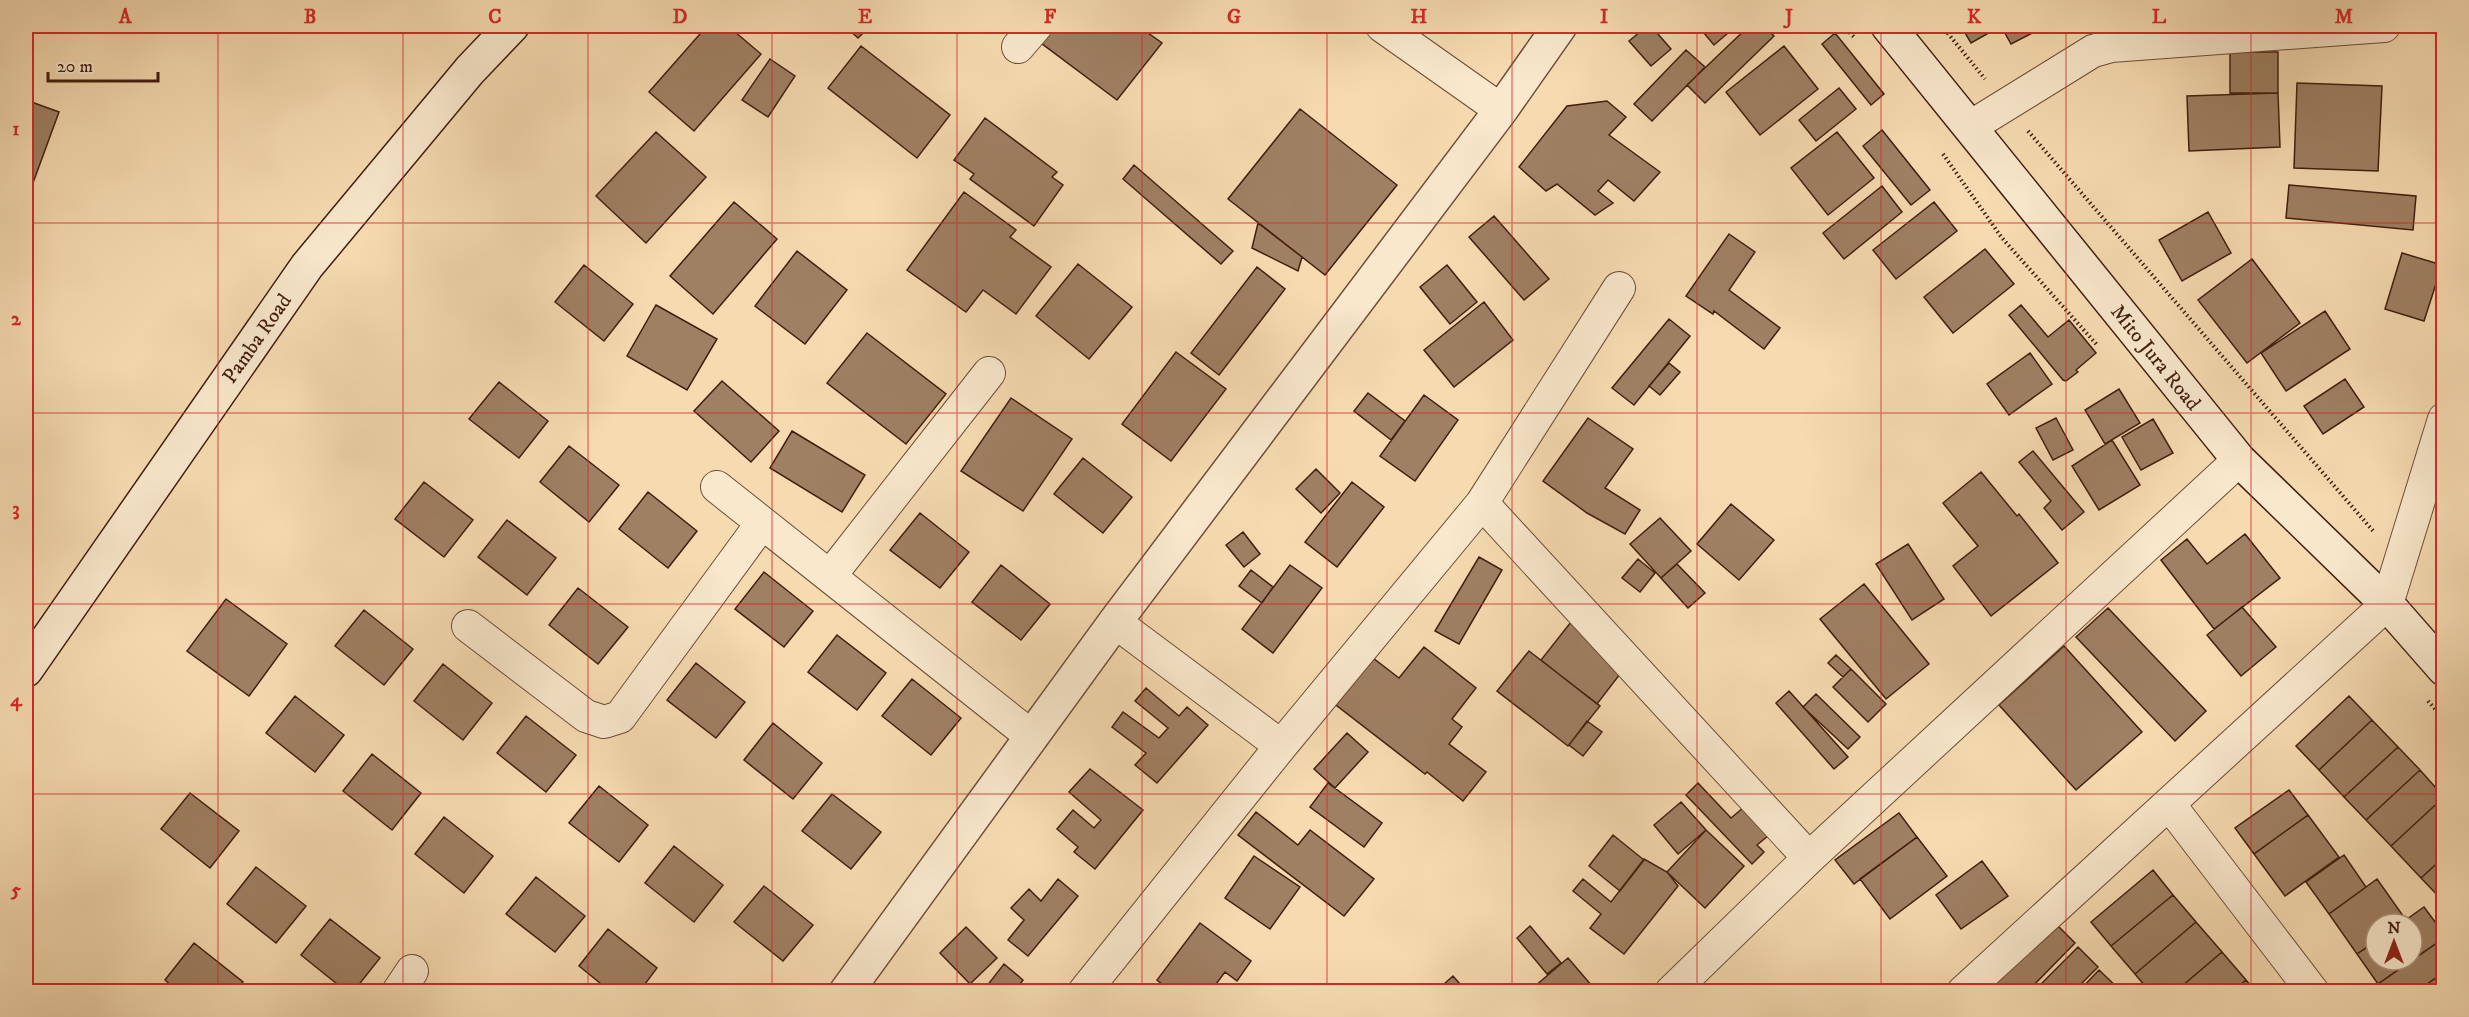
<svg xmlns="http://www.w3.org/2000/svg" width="2469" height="1017" font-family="'IM FELL DW Pica',serif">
  <rect width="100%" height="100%" fill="#f6dbb1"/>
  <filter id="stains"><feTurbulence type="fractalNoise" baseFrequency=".00333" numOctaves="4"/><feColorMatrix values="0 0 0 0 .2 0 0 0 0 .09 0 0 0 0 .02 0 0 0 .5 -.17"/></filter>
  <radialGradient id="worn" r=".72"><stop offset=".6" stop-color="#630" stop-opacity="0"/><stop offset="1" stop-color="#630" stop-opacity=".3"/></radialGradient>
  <!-- building -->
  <path fill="#9f8063" stroke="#411e0f" stroke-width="1.5" d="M 707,26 L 728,26 L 761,54 L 694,131 L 649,92 Z
    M 845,26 L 870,26 L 858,38 Z
    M 1055,26 L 1138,26 L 1162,43 L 1117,100 L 1041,43 Z
    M 1647,26 L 1651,26 L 1671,49 L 1651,66 L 1629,41 Z
    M 1698,26 L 1734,26 L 1735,27 L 1714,45 Z
    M 1749,26 L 1764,26 L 1774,36 L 1705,103 L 1687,85 Z
    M 1961,26 L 2046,26 L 2011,44 L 2001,26 L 1971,43 Z
    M 1835,33 L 1884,94 L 1871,105 L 1822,44 Z
    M 861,46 L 950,115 L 917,158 L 828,88 Z
    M 1784,46 L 1818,89 L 1760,135 L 1726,92 Z
    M 1686,50 L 1705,67 L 1652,121 L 1634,104 Z
    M 2230,52 L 2278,52 L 2278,93 L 2230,93 Z
    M 770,59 L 795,76 L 768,117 L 742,100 Z
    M 2297,83 L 2382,86 L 2378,171 L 2294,168 Z
    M 1839,88 L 1856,109 L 1816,141 L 1799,120 Z
    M 2278,93 L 2280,147 L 2189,151 L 2187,96 Z
    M 26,100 L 59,112 L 26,202 Z
    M 1607,101 L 1626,117 L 1609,135 L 1660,172 L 1634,201 L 1608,180 L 1598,191 L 1613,203 L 1595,215 L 1557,184 L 1546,191 L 1519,167 L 1567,106 Z
    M 1300,109 L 1397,185 L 1325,275 L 1228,199 Z
    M 985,118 L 1057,172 L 1052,177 L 1063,185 L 1034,226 L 970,179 L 974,174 L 954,160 Z
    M 1882,130 L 1930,190 L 1911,205 L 1863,146 Z
    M 656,132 L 706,177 L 646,243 L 596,196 Z
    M 1837,132 L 1874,178 L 1828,215 L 1791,168 Z
    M 1134,165 L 1233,251 L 1221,264 L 1123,179 Z
    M 2289,185 L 2416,196 L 2413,230 L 2286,218 Z
    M 1882,186 L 1902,212 L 1844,259 L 1823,233 Z
    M 964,192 L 1016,230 L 1010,237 L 1051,267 L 1016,314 L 983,290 L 966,312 L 907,270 Z
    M 734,202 L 777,239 L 713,314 L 670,276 Z
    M 1934,202 L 1957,231 L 1896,279 L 1873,250 Z
    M 2208,212 L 2231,253 L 2182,281 L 2159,240 Z
    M 1494,216 L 1549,279 L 1524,300 L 1469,237 Z
    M 1258,223 L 1302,257 L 1298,271 L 1252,248 Z
    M 1729,234 L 1755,252 L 1729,290 L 1780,328 L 1764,349 L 1714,311 L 1713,314 L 1686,296 Z
    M 1985,249 L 2014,284 L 1953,333 L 1924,297 Z
    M 797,251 L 847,290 L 805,344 L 755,306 Z
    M 2402,253 L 2442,265 L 2424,321 L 2385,309 Z
    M 2252,259 L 2300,323 L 2247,363 L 2198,300 Z
    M 1078,264 L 1132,307 L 1089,359 L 1036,316 Z
    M 584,265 L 633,304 L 604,341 L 555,302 Z
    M 1447,265 L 1477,302 L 1450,324 L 1420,287 Z
    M 1257,267 L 1285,289 L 1219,375 L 1191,353 Z
    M 1484,302 L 1513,340 L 1454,387 L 1424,350 Z
    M 656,305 L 717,339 L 687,390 L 627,356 Z
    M 2021,305 L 2048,337 L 2069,320 L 2096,353 L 2076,370 L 2078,372 L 2066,381 L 2063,380 L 2009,315 Z
    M 2325,311 L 2350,349 L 2286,391 L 2261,353 Z
    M 1669,319 L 1690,336 L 1634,405 L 1612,388 Z
    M 867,333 L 946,394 L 906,444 L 827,383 Z
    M 1176,352 L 1226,389 L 1171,461 L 1122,424 Z
    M 2030,353 L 2052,384 L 2009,415 L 1987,384 Z
    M 1669,363 L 1680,372 L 1660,395 L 1649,386 Z
    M 2345,379 L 2364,407 L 2323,434 L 2304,406 Z
    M 722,381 L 779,431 L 751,462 L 694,411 Z
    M 499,382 L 548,421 L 519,458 L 469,419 Z
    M 2119,389 L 2140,423 L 2105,444 L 2085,410 Z
    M 1368,393 L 1405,421 L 1391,440 L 1354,411 Z
    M 1424,395 L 1458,420 L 1415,481 L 1380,456 Z
    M 1011,398 L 1072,439 L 1023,511 L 961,471 Z
    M 1588,418 L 1633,449 L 1605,488 L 1640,510 L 1625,534 L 1587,513 L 1543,481 Z
    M 2056,418 L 2073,450 L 2053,460 L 2036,428 Z
    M 2153,419 L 2173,453 L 2141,470 L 2122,437 Z
    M 792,431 L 865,475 L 842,512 L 770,468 Z
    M 2112,440 L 2140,485 L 2099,510 L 2072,466 Z
    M 569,446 L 619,485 L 589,522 L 540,482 Z
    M 2033,451 L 2084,512 L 2062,530 L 2044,508 L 2051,501 L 2019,462 Z
    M 1083,458 L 1132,497 L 1103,533 L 1054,494 Z
    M 1316,469 L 1340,493 L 1321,513 L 1296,489 Z
    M 1981,472 L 2017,516 L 2019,514 L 2058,563 L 1991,616 L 1953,566 L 1978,546 L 1943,503 Z
    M 424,482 L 473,520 L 444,557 L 395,519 Z
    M 1352,482 L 1384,507 L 1337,567 L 1305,542 Z
    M 648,492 L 697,531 L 668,568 L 619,529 Z
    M 1731,504 L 1774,540 L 1739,580 L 1697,544 Z
    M 920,513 L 969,552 L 940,588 L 890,550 Z
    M 1660,518 L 1691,551 L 1661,578 L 1630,544 Z
    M 507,520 L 556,558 L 527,595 L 478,557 Z
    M 1243,532 L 1260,554 L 1244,567 L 1226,545 Z
    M 2245,534 L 2280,578 L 2214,629 L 2161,560 L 2187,539 L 2207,564 Z
    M 1908,544 L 1944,599 L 1912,620 L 1876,564 Z
    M 1479,557 L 1502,570 L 1459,644 L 1435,631 Z
    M 1638,559 L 1655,573 L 1640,592 L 1622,578 Z
    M 1677,564 L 1705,593 L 1688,608 L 1661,578 Z
    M 1001,565 L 1050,604 L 1021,640 L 972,602 Z
    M 1290,565 L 1322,588 L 1273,653 L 1242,629 Z
    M 1251,570 L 1273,587 L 1262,603 L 1239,586 Z
    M 764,572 L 813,611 L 784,647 L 735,609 Z
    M 1864,584 L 1929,664 L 1886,699 L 1820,619 Z
    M 578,588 L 628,627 L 598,664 L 549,625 Z
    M 226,599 L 287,644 L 249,696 L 187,651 Z
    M 2242,607 L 2276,647 L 2241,676 L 2207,635 Z
    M 2108,608 L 2206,711 L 2175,741 L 2076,637 Z
    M 364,610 L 413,649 L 384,685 L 335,646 Z
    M 1571,622 L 1627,665 L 1597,704 L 1541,660 Z
    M 837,635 L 886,673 L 857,710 L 808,672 Z
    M 2064,646 L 2142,732 L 2076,790 L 1999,705 Z
    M 1424,647 L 1476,688 L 1452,719 L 1462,727 L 1449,744 L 1486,772 L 1463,801 L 1427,772 L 1425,774 L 1336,705 L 1373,658 L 1399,678 Z
    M 1529,651 L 1600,706 L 1568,746 L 1497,691 Z
    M 1836,655 L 1851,669 L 1843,677 L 1828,663 Z
    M 696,663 L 745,702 L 716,738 L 667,700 Z
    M 443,664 L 492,703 L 463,740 L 414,701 Z
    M 1851,669 L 1886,704 L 1868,722 L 1833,687 Z
    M 912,679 L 961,718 L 931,755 L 882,716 Z
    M 1146,688 L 1179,716 L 1187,707 L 1208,725 L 1157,783 L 1135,765 L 1146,753 L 1112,727 L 1123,712 L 1159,738 L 1168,728 L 1135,701 Z
    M 1789,691 L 1848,757 L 1834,769 L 1776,703 Z
    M 1816,694 L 1860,737 L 1848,749 L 1803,707 Z
    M 295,696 L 344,735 L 315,772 L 266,733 Z
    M 2349,696 L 2372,720 L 2319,770 L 2296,746 Z
    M 526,716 L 576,755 L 546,792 L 497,753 Z
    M 2372,720 L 2398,747 L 2344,797 L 2319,770 Z
    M 1587,721 L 1602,732 L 1583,756 L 1569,745 Z
    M 773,723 L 822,763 L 793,799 L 744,760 Z
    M 1347,733 L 1368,752 L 1335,788 L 1314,769 Z
    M 2398,747 L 2420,770 L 2366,820 L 2344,797 Z
    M 372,754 L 421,793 L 392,830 L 343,791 Z
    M 1090,769 L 1143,810 L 1095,869 L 1074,852 L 1078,847 L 1057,829 L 1073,810 L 1094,828 L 1101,820 L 1069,792 Z
    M 2420,770 L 2444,797 L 2391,846 L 2366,820 Z
    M 1328,783 L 1382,823 L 1364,847 L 1310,807 Z
    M 1698,783 L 1731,818 L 1750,802 L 1774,831 L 1757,845 L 1764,852 L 1752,864 L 1686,795 Z
    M 599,786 L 648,825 L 619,862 L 569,823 Z
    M 2289,790 L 2308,815 L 2254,854 L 2235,828 Z
    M 190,793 L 239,831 L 210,868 L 161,829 Z
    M 832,794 L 881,832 L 851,869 L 802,831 Z
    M 2444,797 L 2444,857 L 2421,878 L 2391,846 Z
    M 1681,802 L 1706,830 L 1678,854 L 1654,825 Z
    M 1256,812 L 1298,845 L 1310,830 L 1374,879 L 1344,916 L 1238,835 Z
    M 1899,813 L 1917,837 L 1854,884 L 1835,860 Z
    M 2308,815 L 2339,857 L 2285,896 L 2254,854 Z
    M 444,817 L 493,856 L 464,893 L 415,854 Z
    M 1706,830 L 1744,866 L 1705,908 L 1667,872 Z
    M 1613,835 L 1644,860 L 1620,891 L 1589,866 Z
    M 1917,837 L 1947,876 L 1890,919 L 1860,879 Z
    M 674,846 L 723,885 L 694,922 L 645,883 Z
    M 2344,855 L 2366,887 L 2329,914 L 2306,882 Z
    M 1254,856 L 1300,887 L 1270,929 L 1225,898 Z
    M 2444,857 L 2444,902 L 2421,878 Z
    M 1644,859 L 1667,872 L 1678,886 L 1624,954 L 1590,928 L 1601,914 L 1573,891 L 1583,879 L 1611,902 Z
    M 1982,861 L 2008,896 L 1961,929 L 1936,895 Z
    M 256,867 L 306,906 L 276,943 L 227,904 Z
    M 2153,870 L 2173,895 L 2111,946 L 2091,922 Z
    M 536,877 L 585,916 L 555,952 L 506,914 Z
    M 1058,879 L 1078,896 L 1028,956 L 1008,940 L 1024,920 L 1011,908 L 1029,889 L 1041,901 Z
    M 2377,879 L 2406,920 L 2400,924 L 2376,924 L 2376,941 L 2357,954 L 2329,914 Z
    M 764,886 L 813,925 L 783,961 L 734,922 Z
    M 2173,895 L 2196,922 L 2135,974 L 2111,946 Z
    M 2424,907 L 2444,934 L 2444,938 L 2378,984 L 2357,954 L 2376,941 L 2376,960 L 2412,960 L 2412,924 L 2400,924 Z
    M 330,919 L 380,958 L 353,992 L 347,992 L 301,955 Z
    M 2196,922 L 2222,952 L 2175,992 L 2150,992 L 2135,974 Z
    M 1200,923 L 1251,961 L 1237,981 L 1225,972 L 1210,992 L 1172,992 L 1157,980 Z
    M 2055,923 L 2075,943 L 2027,992 L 1991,992 L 1989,989 Z
    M 1530,926 L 1561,963 L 1547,974 L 1517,938 Z
    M 966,927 L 997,958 L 970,984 L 940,953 Z
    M 608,929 L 657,968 L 639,992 L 611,992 L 579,966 Z
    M 2444,938 L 2444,972 L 2416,992 L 2384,992 L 2378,984 Z
    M 194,943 L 243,982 L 236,992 L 179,992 L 165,980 Z
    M 2078,947 L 2098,967 L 2073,992 L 2033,992 Z
    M 2222,952 L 2246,980 L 2231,992 L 2175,992 Z
    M 1568,958 L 1592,986 L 1585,992 L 1528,992 Z
    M 1004,964 L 1023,980 L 1014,992 L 969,992 L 975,984 L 983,991 Z
    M 2099,970 L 2120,990 L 2078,992 Z
    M 2444,972 L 2444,992 L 2416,992 Z
    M 1453,976 L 1467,992 L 1435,992 Z
    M 2246,980 L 2256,992 L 2231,992 Z"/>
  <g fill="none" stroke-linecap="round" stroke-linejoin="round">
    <defs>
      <path id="minor" d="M 1382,26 L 1501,110
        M 1018,47 L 1036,26
        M 1970,127 L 2093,51 L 2111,46 L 2384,26
        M 717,487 L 1031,736
        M 1482,503 L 1809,858
        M 830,576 L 989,373
        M 1115,622 L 1281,746
        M 468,626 L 586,716 L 604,722 L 620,717 L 762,523
        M 2169,804 L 2313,992
        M 398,992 L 412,971
        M 1084,992 L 1281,746 L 1482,503 L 1619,288
        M 1671,992 L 1809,858 L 2239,460
        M 1963,992 L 2387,604 L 2444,419"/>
      <path id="tertiary" d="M 846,992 L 1115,622 L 1501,110 L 1560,26"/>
      <g id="secondary">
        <path id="s1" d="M 1888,26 L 2239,460 L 2387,604 L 2444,669"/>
        <path id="s2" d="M 26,670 L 307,266 L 470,70 L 512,26"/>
      </g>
    </defs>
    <!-- minor casing -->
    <use href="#minor" stroke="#6e4d38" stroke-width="34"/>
    <!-- tertiary casing -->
    <use href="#tertiary" stroke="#6e4d38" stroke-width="36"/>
    <!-- secondary casing -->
    <use href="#secondary" stroke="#411e0f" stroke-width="36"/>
    <!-- path -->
    <path stroke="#411e0f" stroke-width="4" stroke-dasharray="1.5 3" stroke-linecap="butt" d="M 1843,26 L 1855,38
      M 1942,26 L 1985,79
      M 2028,131 L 2374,532
      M 1943,154 L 2002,238 L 2098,346
      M 2428,701 L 2444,719"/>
    <!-- minor -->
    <use href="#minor" stroke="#f9e8cc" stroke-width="32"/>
    <!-- tertiary -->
    <use href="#tertiary" stroke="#f9e8cc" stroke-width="33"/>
    <!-- secondary -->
    <use href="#secondary" stroke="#f9e8cc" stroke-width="33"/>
  </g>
  <!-- grid -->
  <path fill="none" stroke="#d62828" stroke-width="1.5" stroke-opacity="0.55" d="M 218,26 L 218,992M 403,26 L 403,992M 588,26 L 588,992M 772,26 L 772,992M 957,26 L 957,992M 1142,26 L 1142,992M 1327,26 L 1327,992M 1512,26 L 1512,992M 1697,26 L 1697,992M 1881,26 L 1881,992M 2066,26 L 2066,992M 2251,26 L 2251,992M 26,223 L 2444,223M 26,413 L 2444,413M 26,604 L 2444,604M 26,794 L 2444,794"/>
  <g text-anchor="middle" stroke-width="6" stroke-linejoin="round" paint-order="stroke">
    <!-- street labels -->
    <g font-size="21" fill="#411e0f" stroke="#f9e8cc">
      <text dy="7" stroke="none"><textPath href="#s2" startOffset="404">Pamba Road</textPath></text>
      <text dy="7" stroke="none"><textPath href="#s1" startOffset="426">Mito Jura Road</textPath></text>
    </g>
  </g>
  <!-- margin -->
  <rect width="2469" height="1017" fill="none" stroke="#f6dbb1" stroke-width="66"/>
  <!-- north arrow -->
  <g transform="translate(2394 942)"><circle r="28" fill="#f9e8cc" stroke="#af9780" stroke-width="1.5"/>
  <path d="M0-4.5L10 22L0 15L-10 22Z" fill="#8f2418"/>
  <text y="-9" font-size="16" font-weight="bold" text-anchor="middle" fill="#411e0f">N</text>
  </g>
  <!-- scale -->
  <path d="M48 72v9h110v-9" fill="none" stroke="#411e0f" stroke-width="3"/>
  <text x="57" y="72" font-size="18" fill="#411e0f" stroke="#f9e8cc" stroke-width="4.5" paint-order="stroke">20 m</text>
  <rect x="33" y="33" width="2403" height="951" fill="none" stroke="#d62828" stroke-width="2"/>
  <g font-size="20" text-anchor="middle" font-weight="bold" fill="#d62828">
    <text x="125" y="23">A</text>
    <text x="310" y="23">B</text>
    <text x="495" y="23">C</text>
    <text x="680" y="23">D</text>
    <text x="865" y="23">E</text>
    <text x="1050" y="23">F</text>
    <text x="1234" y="23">G</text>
    <text x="1419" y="23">H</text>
    <text x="1604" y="23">I</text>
    <text x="1789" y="23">J</text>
    <text x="1974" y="23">K</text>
    <text x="2159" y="23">L</text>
    <text x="2344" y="23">M</text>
    <text x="16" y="135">1</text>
    <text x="16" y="325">2</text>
    <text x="16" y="515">3</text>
    <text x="16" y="706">4</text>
    <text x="16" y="896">5</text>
  </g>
  <rect width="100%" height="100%" filter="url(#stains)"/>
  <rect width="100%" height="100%" fill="url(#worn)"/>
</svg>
